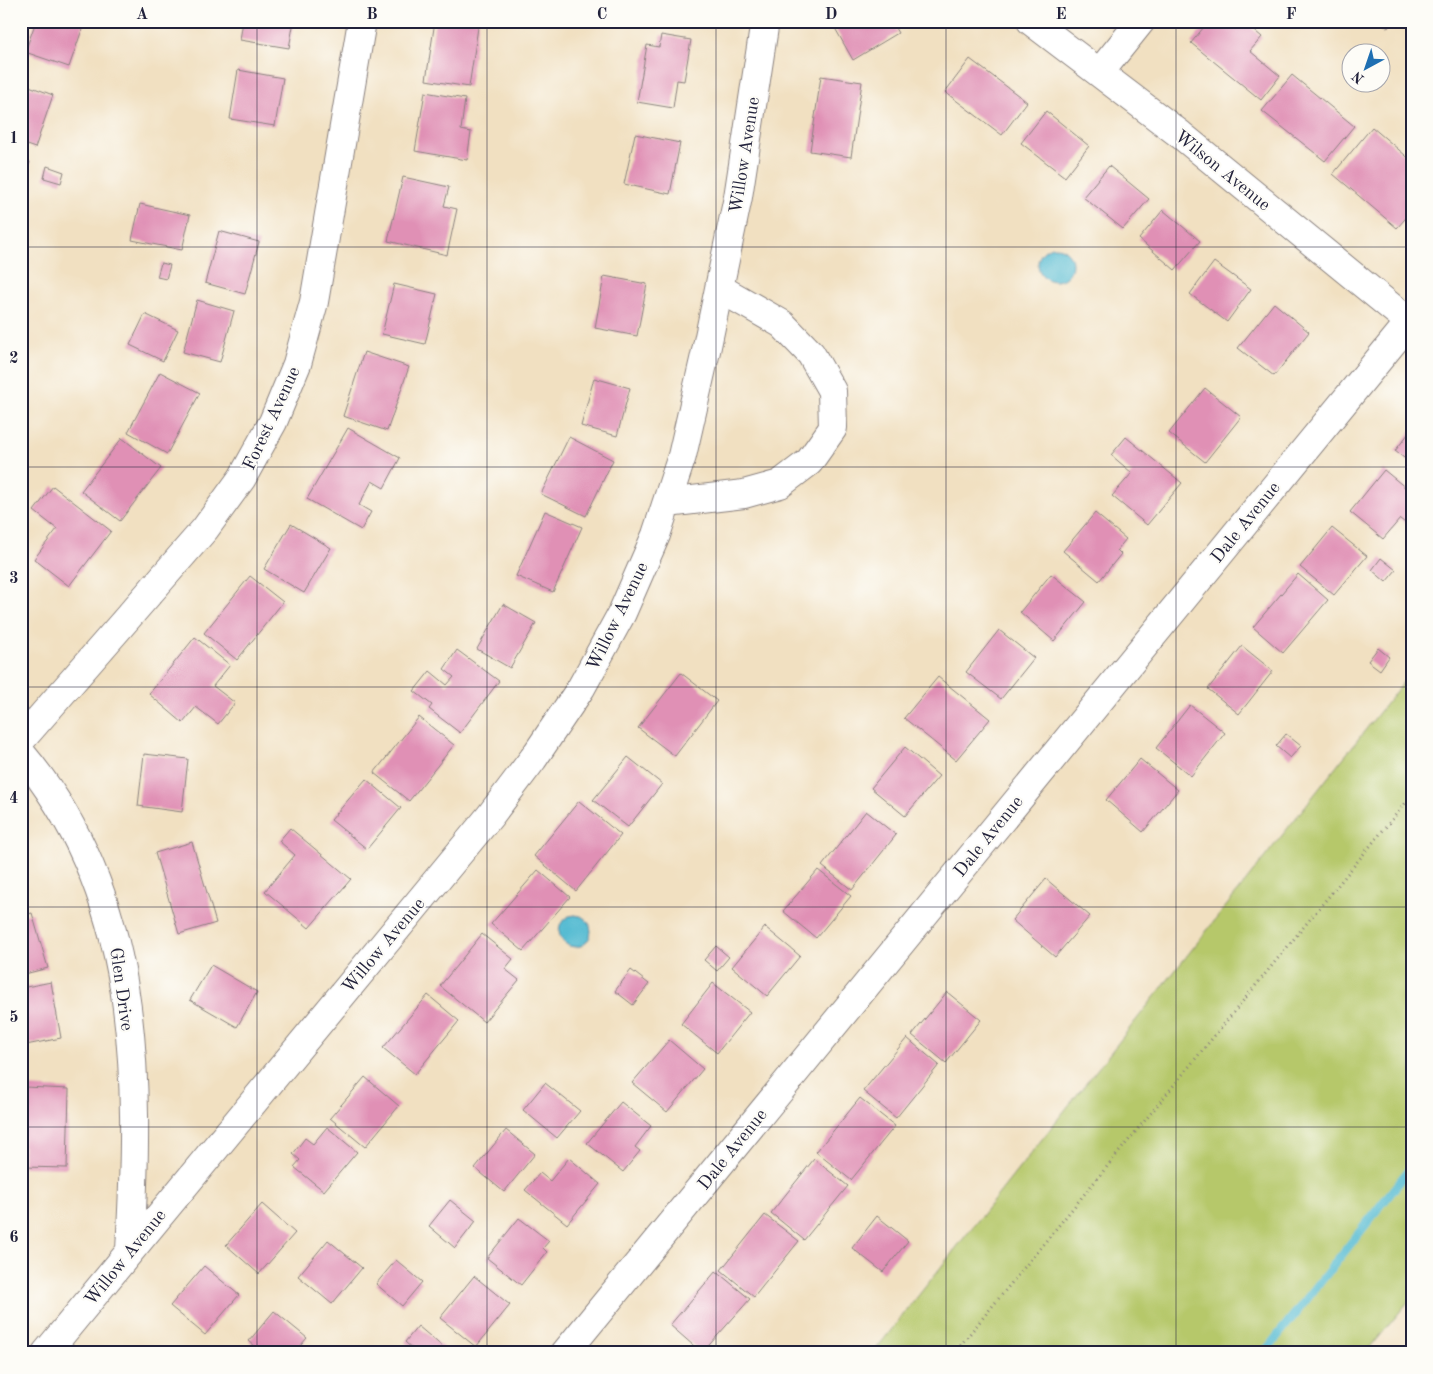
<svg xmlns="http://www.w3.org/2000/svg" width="1433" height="1374" font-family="'Old Standard TT',serif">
  <rect width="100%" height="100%" fill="#fdfcf7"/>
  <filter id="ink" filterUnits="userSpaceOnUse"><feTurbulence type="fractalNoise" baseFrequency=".02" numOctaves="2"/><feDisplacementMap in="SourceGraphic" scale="10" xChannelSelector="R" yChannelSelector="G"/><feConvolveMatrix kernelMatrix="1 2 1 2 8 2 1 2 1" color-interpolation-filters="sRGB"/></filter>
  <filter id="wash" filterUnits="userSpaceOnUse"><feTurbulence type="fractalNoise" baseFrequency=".0096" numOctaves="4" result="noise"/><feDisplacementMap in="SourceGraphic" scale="20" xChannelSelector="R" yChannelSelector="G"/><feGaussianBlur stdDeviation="1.12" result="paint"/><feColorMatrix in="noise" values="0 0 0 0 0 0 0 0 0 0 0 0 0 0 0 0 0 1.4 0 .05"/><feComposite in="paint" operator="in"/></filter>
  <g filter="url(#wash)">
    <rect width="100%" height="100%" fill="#f1e0c1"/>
    <!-- green -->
    <path fill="#b6c86b" stroke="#6c7553" d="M 1412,671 L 1412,1297 L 1366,1353 L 873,1353 Z"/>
    <!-- water -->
    <path fill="#54bbd2" stroke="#3b6e86" d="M1038 264a17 17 0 1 1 34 0a17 17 0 1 1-34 0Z
      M559 931a16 16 0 1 1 32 0a16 16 0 1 1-32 0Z"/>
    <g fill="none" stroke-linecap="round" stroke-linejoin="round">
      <!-- stream -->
      <path stroke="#54bbd2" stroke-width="9" d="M 1264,1353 L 1412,1166"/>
    </g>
    <g id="blocks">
      <!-- building -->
      <path fill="#e090b5" d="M 36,21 L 85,21 L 69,67 L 25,52 Z
        M 243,21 L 294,21 L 289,48 L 240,40 Z
        M 435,21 L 479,21 L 469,87 L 426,80 Z
        M 831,21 L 891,21 L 898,33 L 853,60 Z
        M 1219,21 L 1243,21 L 1262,37 L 1250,51 L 1280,76 L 1261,100 L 1191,43 L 1208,22 L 1214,27 Z
        M 1379,21 L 1393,21 L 1388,28 Z
        M 661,35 L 691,40 L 684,81 L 677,80 L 673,108 L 637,102 L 647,45 L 659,47 Z
        M 970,59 L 1027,102 L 1002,135 L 945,92 Z
        M 238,70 L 283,78 L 275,126 L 230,119 Z
        M 1292,75 L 1354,126 L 1325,161 L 1262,111 Z
        M 821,76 L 862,82 L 851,157 L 810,151 Z
        M 21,83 L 53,95 L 35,148 L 21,143 Z
        M 425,92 L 465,99 L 461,130 L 471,132 L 467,160 L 415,151 Z
        M 1046,111 L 1089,146 L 1065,177 L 1021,143 Z
        M 1372,127 L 1412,161 L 1412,211 L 1397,228 L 1333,174 Z
        M 635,134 L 680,143 L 670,194 L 624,184 Z
        M 21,158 L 30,162 L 21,184 Z
        M 47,166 L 64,172 L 61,183 L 44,178 Z
        M 1109,166 L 1149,199 L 1123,229 L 1083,197 Z
        M 403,177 L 449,187 L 444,206 L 457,209 L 447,255 L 388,241 Z
        M 140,204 L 190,215 L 182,250 L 132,240 Z
        M 1163,210 L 1200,241 L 1175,270 L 1139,239 Z
        M 219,231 L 259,242 L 245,294 L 205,283 Z
        M 1214,262 L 1251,289 L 1227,322 L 1190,294 Z
        M 161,263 L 170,265 L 166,279 L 157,277 Z
        M 604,276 L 647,284 L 637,336 L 595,328 Z
        M 394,284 L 437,294 L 425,344 L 382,334 Z
        M 197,300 L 234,311 L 220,362 L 183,352 Z
        M 1274,303 L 1309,332 L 1274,376 L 1238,348 Z
        M 145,314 L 178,330 L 163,361 L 130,345 Z
        M 364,352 L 409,367 L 387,431 L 343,416 Z
        M 160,372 L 200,393 L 167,454 L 128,432 Z
        M 594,378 L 630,388 L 617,436 L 581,426 Z
        M 1205,388 L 1241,417 L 1205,462 L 1169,433 Z
        M 348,428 L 400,458 L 384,488 L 372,481 L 359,505 L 371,512 L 361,530 L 307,499 Z
        M 1412,429 L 1412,464 L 1395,451 Z
        M 569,437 L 613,460 L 586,516 L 541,494 Z
        M 1126,437 L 1182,483 L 1147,525 L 1112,496 L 1132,473 L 1111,455 Z
        M 122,438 L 161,468 L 120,521 L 81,491 Z
        M 1384,470 L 1412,493 L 1412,528 L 1400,519 L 1383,539 L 1350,512 Z
        M 53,486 L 111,531 L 69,586 L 34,559 L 57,529 L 34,511 Z
        M 545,511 L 582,527 L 553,592 L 516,576 Z
        M 1095,513 L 1126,539 L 1117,550 L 1121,554 L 1099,581 L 1063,551 Z
        M 291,524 L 331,548 L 304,593 L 264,569 Z
        M 1332,528 L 1367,556 L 1334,595 L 1300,567 Z
        M 1381,558 L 1396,570 L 1386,582 L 1372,570 Z
        M 1051,574 L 1086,602 L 1054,641 L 1020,612 Z
        M 1298,574 L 1328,600 L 1283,653 L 1253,627 Z
        M 250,576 L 283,602 L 237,660 L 204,633 Z
        M 503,604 L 536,623 L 510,668 L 477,649 Z
        M 999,630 L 1034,658 L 1001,699 L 966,672 Z
        M 195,637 L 230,665 L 213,686 L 235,703 L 218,724 L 196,707 L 183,723 L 149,694 Z
        M 1242,646 L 1273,671 L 1239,714 L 1208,689 Z
        M 1378,648 L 1389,657 L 1380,670 L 1368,661 Z
        M 457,650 L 499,681 L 460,733 L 429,709 L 432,705 L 414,691 L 430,671 L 447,685 L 454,677 L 444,669 Z
        M 681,673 L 717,701 L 675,756 L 638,728 Z
        M 938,677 L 990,719 L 956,760 L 904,718 Z
        M 1190,705 L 1225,733 L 1191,776 L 1156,748 Z
        M 419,717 L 454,745 L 409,801 L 374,773 Z
        M 1286,734 L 1301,746 L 1290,758 L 1276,746 Z
        M 905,747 L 939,776 L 905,816 L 871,788 Z
        M 144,754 L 188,759 L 182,812 L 138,806 Z
        M 628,757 L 662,784 L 628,827 L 593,800 Z
        M 1140,759 L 1178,790 L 1143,832 L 1106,800 Z
        M 366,779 L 401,808 L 367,849 L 331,820 Z
        M 579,801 L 621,835 L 576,891 L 534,856 Z
        M 866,811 L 896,835 L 852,890 L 822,866 Z
        M 290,828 L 351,879 L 309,928 L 265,891 L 295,855 L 279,841 Z
        M 192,842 L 216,923 L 179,934 L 155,853 Z
        M 538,870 L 570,897 L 523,951 L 491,924 Z
        M 818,870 L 851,896 L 816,938 L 783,911 Z
        M 21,871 L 27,887 L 21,889 Z
        M 1046,879 L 1090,916 L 1055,957 L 1012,920 Z
        M 32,913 L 48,968 L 21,975 L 21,916 Z
        M 765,927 L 800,956 L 767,996 L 732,967 Z
        M 482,934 L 513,959 L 505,969 L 519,980 L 484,1022 L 440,986 Z
        M 716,946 L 729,957 L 717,971 L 704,960 Z
        M 211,965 L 257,992 L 237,1027 L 190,1000 Z
        M 631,970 L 649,984 L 633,1005 L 615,991 Z
        M 51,982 L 61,1038 L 21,1046 L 21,988 Z
        M 713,983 L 750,1012 L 717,1053 L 681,1024 Z
        M 947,992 L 981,1020 L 946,1063 L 912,1035 Z
        M 428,995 L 459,1021 L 415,1074 L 383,1048 Z
        M 907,1038 L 939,1065 L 896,1118 L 863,1091 Z
        M 669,1040 L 703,1069 L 667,1112 L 632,1083 Z
        M 365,1077 L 399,1106 L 365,1147 L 330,1118 Z
        M 545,1083 L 580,1111 L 557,1138 L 523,1110 Z
        M 25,1087 L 69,1089 L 67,1168 L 23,1167 Z
        M 860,1098 L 895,1126 L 851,1180 L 816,1152 Z
        M 621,1102 L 651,1126 L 635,1147 L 640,1151 L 623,1172 L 587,1143 Z
        M 327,1127 L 357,1152 L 324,1191 L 294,1167 L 300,1160 L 293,1154 L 305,1138 L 313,1144 Z
        M 506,1130 L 535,1154 L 504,1192 L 475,1168 Z
        M 569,1158 L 600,1184 L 567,1224 L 525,1190 L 540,1173 L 550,1181 Z
        M 814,1159 L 848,1186 L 804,1240 L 771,1213 Z
        M 450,1200 L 476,1221 L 455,1248 L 429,1226 Z
        M 262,1204 L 295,1233 L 259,1274 L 226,1245 Z
        M 765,1215 L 799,1241 L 754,1297 L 721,1270 Z
        M 877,1216 L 908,1241 L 883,1272 L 852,1248 Z
        M 519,1218 L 549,1241 L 543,1248 L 547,1252 L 521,1285 L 487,1258 Z
        M 328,1240 L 362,1268 L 332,1304 L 298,1276 Z
        M 396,1260 L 422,1282 L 402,1306 L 376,1284 Z
        M 204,1266 L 239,1295 L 205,1335 L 170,1306 Z
        M 716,1271 L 750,1299 L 702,1353 L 670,1325 Z
        M 474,1276 L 510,1305 L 476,1347 L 440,1318 Z
        M 274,1311 L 307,1338 L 294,1353 L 263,1353 L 249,1341 Z
        M 418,1326 L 450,1353 L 414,1353 L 415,1351 L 405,1342 Z"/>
    </g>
  </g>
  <g filter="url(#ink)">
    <use href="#blocks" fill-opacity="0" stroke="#8a817e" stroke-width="1"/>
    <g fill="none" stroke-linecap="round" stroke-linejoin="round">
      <defs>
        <path id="minor" d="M 1031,21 L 1181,135 L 1412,324
          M 1100,72 L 1141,21
          M 667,503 L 744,494 L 780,484 L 809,462 L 833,428 L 832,391 L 811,354 L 782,324 L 719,288
          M 21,740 L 205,529 L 242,478 L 273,422 L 297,364 L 314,302 L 362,21
          M 21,753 C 141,895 140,1074 130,1250
          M 46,1353 L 490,816 L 533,759 L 581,688 L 622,613 L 656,535 L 682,456 L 706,351 L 738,197 L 765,21
          M 565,1353 L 1412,319"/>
      </defs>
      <!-- minor casing -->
      <use href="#minor" stroke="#8a817e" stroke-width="30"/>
      <!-- path -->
      <path stroke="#8a817e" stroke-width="3" stroke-dasharray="1 4" stroke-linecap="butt" d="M 954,1353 L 1412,795"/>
      <!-- minor -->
      <use href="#minor" stroke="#fff" stroke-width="28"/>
    </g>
  </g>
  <!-- grid -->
  <path fill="none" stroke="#22223b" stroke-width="1" stroke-opacity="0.55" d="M 257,21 L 257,1353M 487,21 L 487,1353M 716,21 L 716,1353M 946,21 L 946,1353M 1176,21 L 1176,1353M 21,247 L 1412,247M 21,467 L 1412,467M 21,687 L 1412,687M 21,907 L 1412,907M 21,1127 L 1412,1127"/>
  <g text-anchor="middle" stroke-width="4.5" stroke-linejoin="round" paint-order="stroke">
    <!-- street labels -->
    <g font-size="18" fill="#22223b" stroke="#fdfcf7">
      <text transform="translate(744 155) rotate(-81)" y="6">Willow Avenue</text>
      <text transform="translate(1223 170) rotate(39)" y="6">Wilson Avenue</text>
      <text transform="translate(271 418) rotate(-65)" y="6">Forest Avenue</text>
      <text transform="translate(1245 522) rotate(-51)" y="6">Dale Avenue</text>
      <text transform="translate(617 616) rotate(-64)" y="6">Willow Avenue</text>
      <text transform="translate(988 836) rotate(-51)" y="6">Dale Avenue</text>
      <text transform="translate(383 945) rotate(-50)" y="6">Willow Avenue</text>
      <text transform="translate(122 989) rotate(82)" y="6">Glen Drive</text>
      <text transform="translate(732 1149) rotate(-51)" y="6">Dale Avenue</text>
      <text transform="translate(125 1257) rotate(-51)" y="6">Willow Avenue</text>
    </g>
  </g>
  <!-- margin -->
  <rect width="1433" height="1374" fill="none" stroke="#fdfcf7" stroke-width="55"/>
  <!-- north arrow -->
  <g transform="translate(1366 68) rotate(220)"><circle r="24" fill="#fdfcf7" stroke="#a5a5ac"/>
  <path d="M0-4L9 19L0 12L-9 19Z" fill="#1f6fb2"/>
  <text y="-8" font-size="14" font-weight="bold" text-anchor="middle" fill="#22223b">N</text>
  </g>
  <rect x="28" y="28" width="1378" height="1318" fill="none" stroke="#22223b" stroke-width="2"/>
  <g font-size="16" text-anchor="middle" font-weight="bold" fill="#22223b">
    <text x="142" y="19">A</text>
    <text x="372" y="19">B</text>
    <text x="602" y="19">C</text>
    <text x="831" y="19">D</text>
    <text x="1061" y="19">E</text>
    <text x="1291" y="19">F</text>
    <text x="14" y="143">1</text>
    <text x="14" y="363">2</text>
    <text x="14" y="583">3</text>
    <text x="14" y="803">4</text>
    <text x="14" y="1022">5</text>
    <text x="14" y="1242">6</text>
  </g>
</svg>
